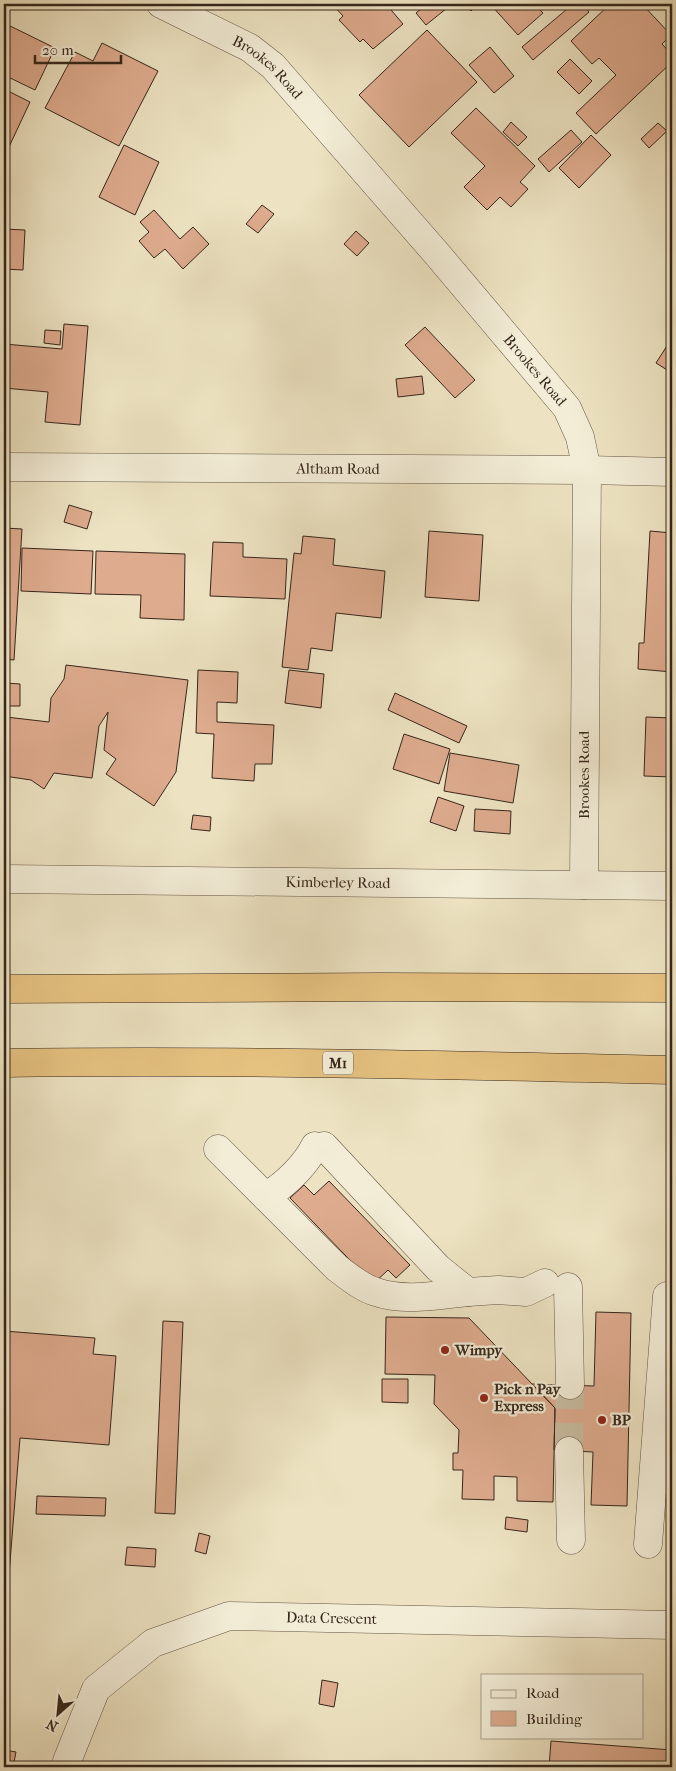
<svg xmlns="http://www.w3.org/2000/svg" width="676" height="1771" font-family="'IM FELL French Canon',serif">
  <rect width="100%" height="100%" fill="#ede3c2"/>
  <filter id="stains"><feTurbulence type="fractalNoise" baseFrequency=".004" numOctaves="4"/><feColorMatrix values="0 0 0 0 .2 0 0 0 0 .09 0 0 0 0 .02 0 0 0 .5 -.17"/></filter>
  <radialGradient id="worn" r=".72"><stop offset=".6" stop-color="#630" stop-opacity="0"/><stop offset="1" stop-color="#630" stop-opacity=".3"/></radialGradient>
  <!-- building -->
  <path fill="#deab8e" stroke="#36261b" d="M 332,4 L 386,4 L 403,24 L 373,49 L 363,39 L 360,42 L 339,20 L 343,16 Z
    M 427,4 L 452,4 L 426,25 L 416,13 Z
    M 464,4 L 478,4 L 471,11 Z
    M 490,4 L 534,4 L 543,13 L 518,35 Z
    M 573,4 L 582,4 L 589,12 L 533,60 L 522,47 Z
    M 610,4 L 642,4 L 671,35 L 662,44 L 672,55 L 672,62 L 596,134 L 576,113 L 616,75 L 599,58 L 592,64 L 571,41 Z
    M 4,23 L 55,48 L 35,90 L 4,75 Z
    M 427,30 L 477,82 L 409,147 L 359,95 Z
    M 102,43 L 158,71 L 119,146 L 45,108 L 75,52 L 93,61 Z
    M 490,47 L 514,76 L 494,93 L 469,65 Z
    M 570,59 L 592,81 L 579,94 L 557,72 Z
    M 4,89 L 30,102 L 8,149 L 4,147 Z
    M 476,108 L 535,166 L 520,182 L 528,189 L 511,207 L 500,197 L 487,210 L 464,187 L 485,166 L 451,133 Z
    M 511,122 L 527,137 L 518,146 L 503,132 Z
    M 658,123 L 667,131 L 649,148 L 641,139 Z
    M 571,130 L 582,142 L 549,172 L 538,159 Z
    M 591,135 L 611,155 L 579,188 L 559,168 Z
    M 124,145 L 159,162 L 135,215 L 99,197 Z
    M 262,205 L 274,214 L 258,233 L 246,224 Z
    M 154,210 L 180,239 L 193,227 L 209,244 L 183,269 L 165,249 L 154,258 L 139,241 L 149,232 L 140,222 Z
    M 4,229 L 25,230 L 23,270 L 4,269 Z
    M 356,231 L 369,243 L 357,256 L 344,244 Z
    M 4,290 L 6,290 L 5,330 L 4,330 Z
    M 64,324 L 88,326 L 80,425 L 45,422 L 48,392 L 4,388 L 4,344 L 62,349 Z
    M 425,327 L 475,380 L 455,398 L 405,345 Z
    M 45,330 L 61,331 L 60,345 L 44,343 Z
    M 672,338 L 672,373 L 656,363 Z
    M 422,376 L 424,394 L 398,397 L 396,379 Z
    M 69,505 L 92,512 L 87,529 L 64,522 Z
    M 4,528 L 22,529 L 14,660 L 4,659 Z
    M 429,531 L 483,535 L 479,601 L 425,597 Z
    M 650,531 L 672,533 L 672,672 L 638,669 L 639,643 L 644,643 Z
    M 303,536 L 335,539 L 333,565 L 385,571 L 381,618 L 336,613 L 332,651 L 311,648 L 308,670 L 282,667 L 294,553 L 301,554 Z
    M 213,542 L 243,543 L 243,557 L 287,559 L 285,599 L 210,596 Z
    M 22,548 L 93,551 L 91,594 L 21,591 Z
    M 96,551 L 185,554 L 184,620 L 140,618 L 141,595 L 95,594 Z
    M 66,665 L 188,680 L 176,772 L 154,806 L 106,774 L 116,759 L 104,750 L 108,712 L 99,726 L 92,778 L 54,773 L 44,789 L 31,780 L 4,776 L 4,738 L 6,717 L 49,722 L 51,698 L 64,679 Z
    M 198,670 L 238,672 L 237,703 L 217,702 L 217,722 L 274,725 L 272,764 L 255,764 L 254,781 L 212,778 L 214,734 L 196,733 Z
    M 289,670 L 324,674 L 321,708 L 285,703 Z
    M 5,683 L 20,684 L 20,706 L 4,706 Z
    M 395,693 L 467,726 L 459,743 L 388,710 Z
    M 646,717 L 672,718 L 672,777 L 644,776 Z
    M 404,734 L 450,749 L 439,784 L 393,769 Z
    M 450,753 L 519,765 L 513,803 L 444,791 Z
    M 438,797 L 464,806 L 456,831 L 430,822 Z
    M 475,809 L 511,811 L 510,834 L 474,831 Z
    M 193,815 L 211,817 L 210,831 L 191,829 Z
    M 329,1181 L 410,1265 L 396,1278 L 388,1270 L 373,1284 L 290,1198 L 304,1185 L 314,1195 Z
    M 596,1312 L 631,1313 L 627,1506 L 591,1505 L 593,1452 L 554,1450 L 555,1408 L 532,1384 L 594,1386 Z
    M 386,1317 L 469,1318 L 555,1408 L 553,1502 L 517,1501 L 517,1477 L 494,1476 L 494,1500 L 462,1499 L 463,1470 L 453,1470 L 453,1453 L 458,1453 L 459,1430 L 434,1404 L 435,1375 L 385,1374 Z
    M 163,1321 L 183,1322 L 175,1514 L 155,1513 Z
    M 4,1331 L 95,1338 L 93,1354 L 116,1356 L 109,1445 L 20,1438 L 4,1637 Z
    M 382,1379 L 408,1379 L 408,1403 L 382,1402 Z
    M 37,1496 L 106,1498 L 105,1516 L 36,1514 Z
    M 506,1517 L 528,1520 L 527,1532 L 505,1529 Z
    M 199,1533 L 210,1536 L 206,1554 L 195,1551 Z
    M 127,1547 L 156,1549 L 155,1567 L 125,1565 Z
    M 322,1680 L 338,1683 L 334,1707 L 319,1704 Z
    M 4,1683 L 9,1683 L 5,1735 L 4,1735 Z
    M 551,1741 L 672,1750 L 672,1767 L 549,1767 Z
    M 4,1750 L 16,1752 L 13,1767 L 4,1767 Z"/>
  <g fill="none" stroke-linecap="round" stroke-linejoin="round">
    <!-- minor-tunnel -->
    <path stroke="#c8bda1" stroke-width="28" stroke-dasharray="28 14" stroke-linecap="butt" d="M 569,1451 L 570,1385"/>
    <defs>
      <g id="minor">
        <path id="s1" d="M 161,4 L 250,48 L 273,66 L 437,254 L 567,408 L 580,437 L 587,470 L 584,885"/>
        <path id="s2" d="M 4,467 L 587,470 L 672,472"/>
        <path id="s3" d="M 4,879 L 672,886"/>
        <path d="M 324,1146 L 438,1268 L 468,1292 L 498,1290 L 526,1292 L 545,1283"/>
        <path d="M 218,1149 L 337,1268 C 349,1277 362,1288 376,1292 C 405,1302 438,1295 468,1292"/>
        <path d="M 266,1197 C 285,1184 304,1168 315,1146"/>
        <path d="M 568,1287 L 570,1385"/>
        <path d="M 569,1451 L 571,1540"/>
        <path d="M 648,1544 L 667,1296"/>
        <path id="s4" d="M 67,1767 L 67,1761 L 96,1689 L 153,1643 L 229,1616 L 672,1625"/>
      </g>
      <path id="highway" d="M 4,989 L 381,987 L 672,988
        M 4,1063 C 227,1060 449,1065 672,1070"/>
    </defs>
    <!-- minor casing -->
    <use href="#minor" stroke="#645545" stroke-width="29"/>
    <!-- highway casing -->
    <use href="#highway" stroke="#36261b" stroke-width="29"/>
    <!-- minor -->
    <use href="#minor" stroke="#f3edd7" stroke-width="28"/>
    <!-- highway -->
    <use href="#highway" stroke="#e6c281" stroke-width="28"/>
  </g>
  <!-- markers -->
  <g fill="#8f2418" stroke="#f3edd7" stroke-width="2">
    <circle cx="445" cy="1350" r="5"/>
    <circle cx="484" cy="1398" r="5"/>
    <circle cx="602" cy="1420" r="5"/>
  </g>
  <g text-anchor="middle" stroke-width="4.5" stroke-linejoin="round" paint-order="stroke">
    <!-- shield labels -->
    <rect fill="#f3edd7" stroke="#6f6253" stroke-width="1" x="323" y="1051.5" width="30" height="23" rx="4"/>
    <g font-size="14" font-weight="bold" fill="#36261b">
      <text x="338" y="1068">M1</text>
    </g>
    <!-- street labels -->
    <g font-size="15" fill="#36261b" stroke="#f3edd7">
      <text dy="5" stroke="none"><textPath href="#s1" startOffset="125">Brookes Road</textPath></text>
      <text dy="5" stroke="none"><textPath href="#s1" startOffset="530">Brookes Road</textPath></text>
      <text dy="5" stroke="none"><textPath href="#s2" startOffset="334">Altham Road</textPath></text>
      <text transform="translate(584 775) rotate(-90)" y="5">Brookes Road</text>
      <text dy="5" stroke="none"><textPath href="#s3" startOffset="334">Kimberley Road</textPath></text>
      <text dy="5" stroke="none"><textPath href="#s4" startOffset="340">Data Crescent</textPath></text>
    </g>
    <!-- poi labels -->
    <g font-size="15" font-weight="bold" fill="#36261b" stroke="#f3edd7" text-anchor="start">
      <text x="455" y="1355">Wimpy</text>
      <text x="494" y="1394">Pick n Pay<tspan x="494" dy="17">Express</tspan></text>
      <text x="612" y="1425">BP</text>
    </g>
  </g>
  <!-- margin -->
  <rect width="676" height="1771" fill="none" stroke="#ede3c2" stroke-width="20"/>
  <rect x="5" y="5" width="666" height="1761" fill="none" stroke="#36261b" stroke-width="2.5"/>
  <rect x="10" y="10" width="656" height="1751" fill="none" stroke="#36261b"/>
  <!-- legend -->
  <rect x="481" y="1674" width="162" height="65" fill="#f3edd7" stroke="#a79d8c"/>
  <rect x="491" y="1690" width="25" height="8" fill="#f3edd7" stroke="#a79d8c"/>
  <text x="526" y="1698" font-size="15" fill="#36261b">Road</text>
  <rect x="491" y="1711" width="25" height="15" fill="#deab8e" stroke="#a79d8c"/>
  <text x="526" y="1724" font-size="15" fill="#36261b">Building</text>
  <!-- north arrow -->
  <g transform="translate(58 1714) rotate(207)" stroke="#f3edd7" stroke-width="4" paint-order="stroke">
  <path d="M0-4L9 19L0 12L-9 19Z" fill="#36261b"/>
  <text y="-8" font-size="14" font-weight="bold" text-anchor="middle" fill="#36261b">N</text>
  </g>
  <!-- scale -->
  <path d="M35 55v8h86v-8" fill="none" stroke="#36261b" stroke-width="2.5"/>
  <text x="42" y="55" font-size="15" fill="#36261b" stroke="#f3edd7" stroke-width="4" paint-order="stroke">20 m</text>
  <rect width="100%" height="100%" filter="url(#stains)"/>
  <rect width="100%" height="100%" fill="url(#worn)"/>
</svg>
